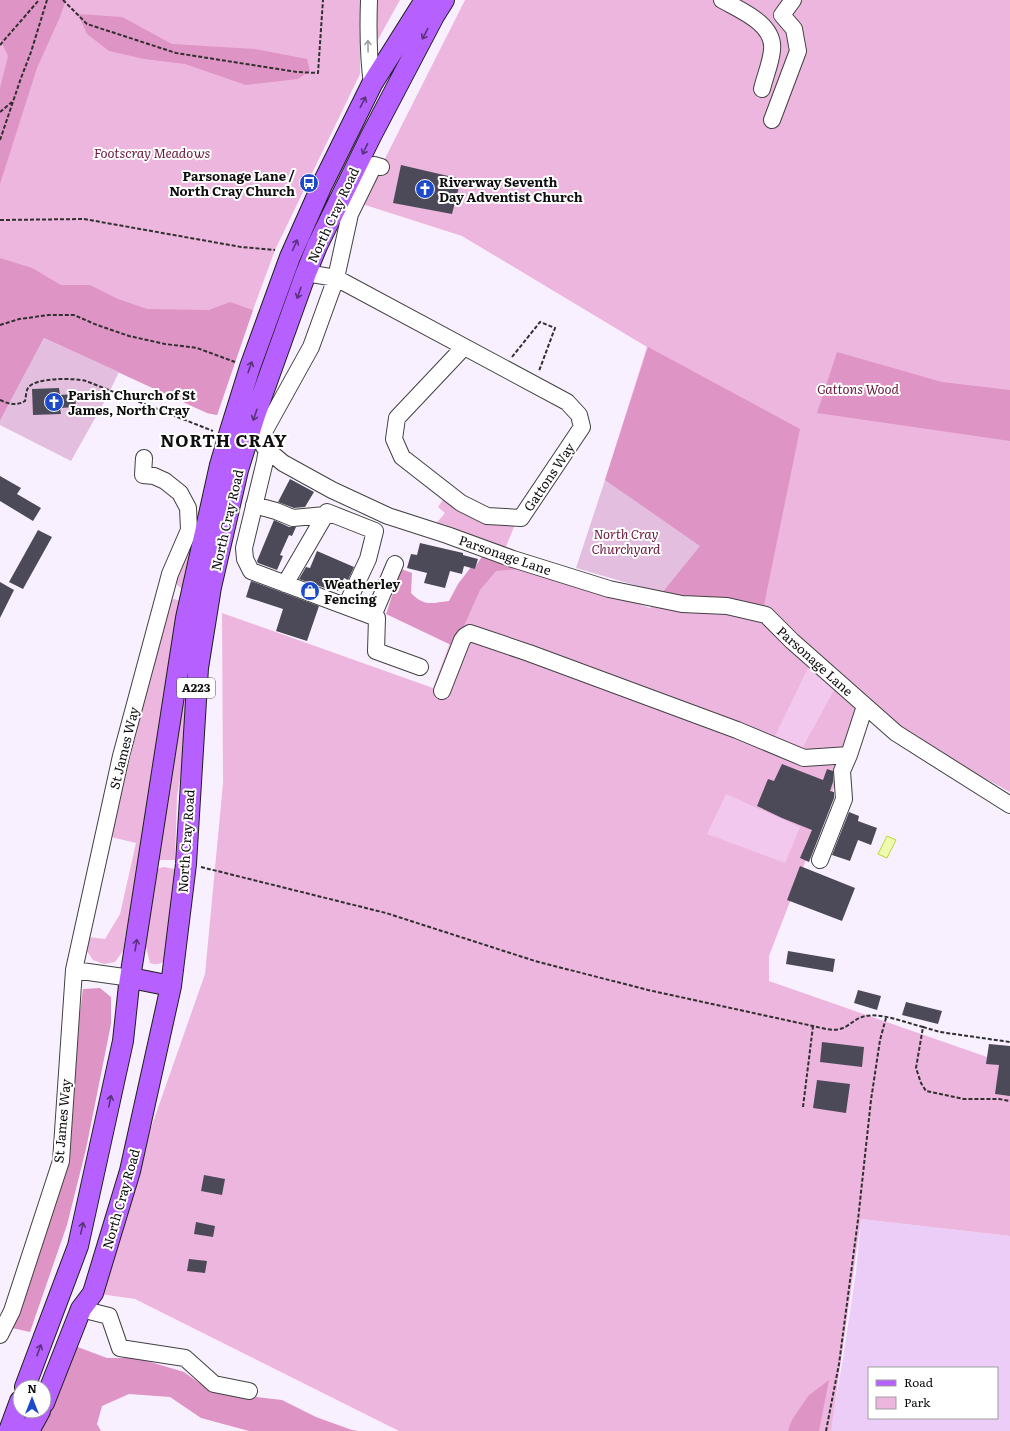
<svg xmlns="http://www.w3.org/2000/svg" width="1010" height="1431" font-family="Literata,serif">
  <rect width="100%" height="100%" fill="#f9f0ff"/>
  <!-- farmland -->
  <path fill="#ebcdf7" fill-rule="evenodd" d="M 861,1219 L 1010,1236 L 1010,1431 L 830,1431 L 842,1364 L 856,1272 ZM 869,1368 L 997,1368 L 997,1418 L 869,1418 Z"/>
  <!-- green -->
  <path fill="#edb6de" d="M 0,0 L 360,0 L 360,74 L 275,250 L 253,310 L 217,415 L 207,413 L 44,338 L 0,421 Z
    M 375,0 L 400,0 L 375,45 Z
    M 465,0 L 1010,0 L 1010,792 L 863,712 L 769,956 L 769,981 L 1010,1065 L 1010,1236 L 861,1219 L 831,1431 L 399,1431 L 135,1299 L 93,1293 L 205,974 L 223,783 L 222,613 L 433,688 L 457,624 L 488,553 L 650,608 L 700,546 L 605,480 L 647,347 L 462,236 L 362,204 Z
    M 446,495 L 516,522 L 505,549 L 435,525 L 445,513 L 438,507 Z
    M 193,536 L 182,589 L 177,585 L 176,576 Z
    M 199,587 L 186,744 L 177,796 L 175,860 L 156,860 Z
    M 174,599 L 182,601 L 123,951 L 115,962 L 104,964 L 93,960 L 87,951 L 88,937 L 105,939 L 120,914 L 136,843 L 111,837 L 167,604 Z
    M 164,867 L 175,869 L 167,959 C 162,963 157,966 150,963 L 144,939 L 155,869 Z"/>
  <!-- forest -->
  <path fill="#df94c6" d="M 0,0 L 66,0 L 60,17 L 37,68 L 0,184 L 0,88 L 8,56 L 0,39 Z
    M 78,14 L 122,17 L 172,44 L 255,49 L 307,59 L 310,71 L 298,79 L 246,85 L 185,64 L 144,59 L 109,51 L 87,34 Z
    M 0,258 L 32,268 L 61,285 L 90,285 L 118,299 L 147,309 L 209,310 L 230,302 L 253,310 L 217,415 L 207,413 L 44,338 L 0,421 Z
    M 648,347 L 800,429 L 764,605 L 662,593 L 605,480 Z
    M 837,352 L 942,382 L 1010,390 L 1010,441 L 817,413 Z
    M 486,551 L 532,568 L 496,571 L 480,590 L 454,648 L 449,644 L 386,614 L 401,569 L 412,573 L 411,593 C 425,607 431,603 449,601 L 458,584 L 471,567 L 475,569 L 477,564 Z
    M 100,988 L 111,997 L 111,1024 L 86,1149 L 67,1225 L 30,1332 L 12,1328 L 68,1165 L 75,1050 L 83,989 Z
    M 75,1346 L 107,1358 L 137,1358 L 184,1372 L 212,1392 L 282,1400 L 316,1417 L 352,1430 L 359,1431 L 249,1431 L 201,1418 L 170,1397 L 129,1394 L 102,1406 L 97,1424 L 101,1431 L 39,1431 Z
    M 829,1380 L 819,1431 L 788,1431 L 792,1420 L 808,1396 Z"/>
  <!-- cemetery -->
  <path fill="#e3bedf" d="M 44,338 L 119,372 L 107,397 L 71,461 L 0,425 L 0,421 Z
    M 605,480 L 700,546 L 662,593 L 576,568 Z"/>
  <!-- pitch -->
  <path fill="#f3c8ee" d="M 809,666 L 835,688 L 803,747 L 775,736 Z
    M 726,794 L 800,827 L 785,863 L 707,834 Z"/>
  <!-- water -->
  <path fill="#effab0" stroke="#b9d732" d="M 887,836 L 896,840 L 887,858 L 878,854 Z"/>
  <!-- building -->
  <path fill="#4c4a58" d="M 401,165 L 461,179 L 452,214 L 393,203 Z
    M 59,388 L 60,395 L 75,394 L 76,407 L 60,408 L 61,414 L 33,415 L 32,389 Z
    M 0,476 L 21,488 L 17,494 L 41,508 L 33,521 L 0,501 Z
    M 290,479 L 314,492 L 305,507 L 294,508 L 278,502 Z
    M 274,520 L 289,527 L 296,527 L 292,536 L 289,535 L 280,555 L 283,556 L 277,570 L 258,563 L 257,561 Z
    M 38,530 L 52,537 L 23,589 L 9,582 Z
    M 420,543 L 463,553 L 463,555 L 478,559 L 475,569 L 464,566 L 462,574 L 450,571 L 445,588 L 424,583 L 427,573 L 407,568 L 411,554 L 417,555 Z
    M 317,551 L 354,567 L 348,580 L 344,578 L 338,591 L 326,585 L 325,588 L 299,579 L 306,567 L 310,568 Z
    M 251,581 L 319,606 L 307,641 L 276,631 L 283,609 L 246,597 Z
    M 0,582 L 14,590 L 0,618 Z
    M 782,764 L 823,780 L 827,769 L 833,771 L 833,782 L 830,791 L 834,792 L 834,798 L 809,862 L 800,858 L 812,830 L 782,818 L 757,806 L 768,779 L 774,781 Z
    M 849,812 L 859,816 L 858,821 L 877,828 L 871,845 L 858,840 L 850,861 L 832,855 Z
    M 800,866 L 855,888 L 842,921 L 787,900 Z
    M 788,951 L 835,959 L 833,972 L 786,964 Z
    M 858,990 L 881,996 L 877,1010 L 854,1003 Z
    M 906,1002 L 942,1011 L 938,1024 L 902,1015 Z
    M 822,1042 L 864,1047 L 862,1067 L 820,1062 Z
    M 989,1044 L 1010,1046 L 1010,1096 L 995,1094 L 999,1065 L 986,1064 Z
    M 817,1080 L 850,1084 L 846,1113 L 813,1108 Z
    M 204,1175 L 225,1179 L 222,1195 L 201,1191 Z
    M 196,1222 L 215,1226 L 213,1237 L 194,1234 Z
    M 189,1259 L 207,1261 L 205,1273 L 187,1271 Z"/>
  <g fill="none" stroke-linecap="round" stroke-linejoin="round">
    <defs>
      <path id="minor" d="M 369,0 C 368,29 368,56 372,84
        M 722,0 C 740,10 775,24 772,50 C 771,63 765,76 762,89
        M 772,120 L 798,51 L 794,29 L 782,15 L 793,0
        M 381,167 L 374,165 L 350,214 L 336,278 L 311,347 L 265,430 L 264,447 L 283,463 L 332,490 L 388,516 L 447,535 L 513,559 L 609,589 L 682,604 L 727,606 L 766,615 L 792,641 L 896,733 L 1010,805
        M 306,273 L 336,278 L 567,402 L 579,415 L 582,427 L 521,518 L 487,516 L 461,503 L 402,457 L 394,439 L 397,418 L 464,347
        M 267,448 L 265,461 L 244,548 L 245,559 L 251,571 L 377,618 L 376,651 L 420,667
        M 254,505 L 276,511 L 293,518 L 325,515
        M 285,584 L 327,512 L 375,531 L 368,559 L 346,606
        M 373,616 L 395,564
        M 442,691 L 462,640 L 465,636 L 470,633 L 529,653 L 737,730 L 804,758 L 849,755 L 865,706
        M 820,860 L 844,799 L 842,771 L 849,755
        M 74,970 L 131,978
        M 81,1309 L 109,1316 L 120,1348 L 185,1358 L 214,1384 L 249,1391
        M 0,1335 L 12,1311 L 61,1161 L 74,970 L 121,756 L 170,574 L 189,530 L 188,508 L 180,493 L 165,481 L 154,476 L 143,475 L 144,458"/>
      <path id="major" d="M 131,978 L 171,986
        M 25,1387 L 78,1246 L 123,1041 L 129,985 L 186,618 L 220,465 L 230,431 L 250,367 L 290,257 L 322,185 L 372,84 L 425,0
        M 44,1403 L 81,1309 L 93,1293 L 130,1171 L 171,986 L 186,864 L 198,668 L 211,587 L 238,470 L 255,415 L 306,273 L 317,246 L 371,136 L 434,16 L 444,0
        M 9,1431 L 20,1401
        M 29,1431 L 40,1411"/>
    </defs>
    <!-- minor casing -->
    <use href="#minor" stroke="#414141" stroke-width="18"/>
    <!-- major casing -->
    <use href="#major" stroke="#1f1f1f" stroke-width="22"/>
    <!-- path -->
    <path stroke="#303030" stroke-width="2" stroke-dasharray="4 2" stroke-linecap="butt" d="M 63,0 L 87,24 L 176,53 L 297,72 L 318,73 L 323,0
      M 0,45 L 39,0
      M 0,112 L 12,102
      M 0,140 L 21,78 L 31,52 L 47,0
      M 0,220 L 84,219 L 241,247 L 275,250
      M 0,325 L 19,319 L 49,315 L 74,315 L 97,325 L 129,336 L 165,344 L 197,348 L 235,362
      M 512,357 L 540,322 L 555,328 L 539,371
      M 0,400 C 8,404 17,406 25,401 C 26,397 26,391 28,388 C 35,377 75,378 86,381 L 213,431
      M 201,867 L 386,913 L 535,961 L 648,990 L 813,1026 C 822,1028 834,1032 843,1028 C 850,1025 855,1019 862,1017 C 877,1011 907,1023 923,1027 L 916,1068 L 921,1083 L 926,1091 L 964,1099 L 999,1099 L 1010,1101
      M 923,1027 L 940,1032 L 1010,1042
      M 803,1107 L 813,1026
      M 826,1431 L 839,1364 L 858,1220 L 871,1100 L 880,1040 L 886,1018"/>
    <!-- minor -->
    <use href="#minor" stroke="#fff" stroke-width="16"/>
    <!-- major -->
    <use href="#major" stroke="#b660ff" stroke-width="20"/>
  </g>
  <!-- one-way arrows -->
  <defs><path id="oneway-shaft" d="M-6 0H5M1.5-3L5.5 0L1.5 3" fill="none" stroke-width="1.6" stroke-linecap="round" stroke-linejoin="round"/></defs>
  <g stroke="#5a337a">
    <use href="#oneway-shaft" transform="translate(425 34) rotate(118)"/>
    <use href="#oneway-shaft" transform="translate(363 102) rotate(-63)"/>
    <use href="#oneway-shaft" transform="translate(365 149) rotate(116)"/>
    <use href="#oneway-shaft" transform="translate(295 245) rotate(-66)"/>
    <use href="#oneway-shaft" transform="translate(299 293) rotate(109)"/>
    <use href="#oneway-shaft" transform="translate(250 367) rotate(-71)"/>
    <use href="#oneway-shaft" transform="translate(255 415) rotate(109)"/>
    <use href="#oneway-shaft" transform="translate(136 945) rotate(-81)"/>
    <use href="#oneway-shaft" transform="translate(110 1101) rotate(-78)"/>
    <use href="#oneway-shaft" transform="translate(82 1228) rotate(-78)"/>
    <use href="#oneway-shaft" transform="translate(39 1350) rotate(-70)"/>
  </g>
  <use stroke="#9f9f9f" href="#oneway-shaft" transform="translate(368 46) rotate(-91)"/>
  <!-- icons -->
  <defs>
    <symbol id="bus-disc" viewBox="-11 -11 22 22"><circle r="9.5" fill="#1c4ac9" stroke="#fff"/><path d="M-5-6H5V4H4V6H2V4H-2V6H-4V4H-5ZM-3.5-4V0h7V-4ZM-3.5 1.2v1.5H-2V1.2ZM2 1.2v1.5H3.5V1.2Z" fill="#fff"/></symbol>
    <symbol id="church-disc" viewBox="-11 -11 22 22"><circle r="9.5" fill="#1c4ac9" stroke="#fff"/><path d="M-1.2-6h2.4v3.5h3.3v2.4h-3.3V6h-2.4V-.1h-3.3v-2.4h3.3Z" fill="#fff"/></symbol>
    <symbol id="shop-disc" viewBox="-11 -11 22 22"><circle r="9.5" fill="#1c4ac9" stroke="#fff"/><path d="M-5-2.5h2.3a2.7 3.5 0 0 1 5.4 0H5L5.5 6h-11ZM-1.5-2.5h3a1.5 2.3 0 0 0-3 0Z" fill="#fff"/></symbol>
  </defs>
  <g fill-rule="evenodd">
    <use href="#bus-disc" x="298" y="172" width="22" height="22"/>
    <use href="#church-disc" x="414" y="178" width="22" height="22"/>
    <use href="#church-disc" x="43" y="391" width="22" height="22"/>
    <use href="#shop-disc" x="299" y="580" width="22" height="22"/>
  </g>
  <g text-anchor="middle" stroke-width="4" stroke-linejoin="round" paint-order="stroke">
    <!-- shield labels -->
    <rect fill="#fff" stroke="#565656" stroke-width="1" x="177" y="678" width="38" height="20" rx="3"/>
    <g font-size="12" font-weight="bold" fill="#0e0e0e">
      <text x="196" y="692">A223</text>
    </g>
    <!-- park labels -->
    <g font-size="13" font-style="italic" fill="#6b193c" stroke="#fff">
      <text x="152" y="158">Footscray Meadows</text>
      <text x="858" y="394">Gattons Wood</text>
      <text x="626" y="539">North Cray<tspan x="626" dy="15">Churchyard</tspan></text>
    </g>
    <!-- poi labels -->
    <g font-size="13" font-weight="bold" fill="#0e0e0e" stroke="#fff" text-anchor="start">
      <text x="295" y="181" text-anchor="end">Parsonage Lane /<tspan x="295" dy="15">North Cray Church</tspan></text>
      <text x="439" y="187">Riverway Seventh<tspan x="439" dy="15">Day Adventist Church</tspan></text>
      <text x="68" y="400">Parish Church of St<tspan x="68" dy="15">James, North Cray</tspan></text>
      <text x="324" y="589">Weatherley<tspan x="324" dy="15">Fencing</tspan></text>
    </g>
    <!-- street labels -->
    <g font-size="13" fill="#0e0e0e" stroke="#fff">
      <text transform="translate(333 215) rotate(-65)" y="5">North Cray Road</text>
      <text transform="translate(549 477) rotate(-56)" y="5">Gattons Way</text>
      <text transform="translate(227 520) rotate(-77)" y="5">North Cray Road</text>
      <text transform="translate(505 555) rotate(19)" y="5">Parsonage Lane</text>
      <text transform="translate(815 661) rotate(42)" y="5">Parsonage Lane</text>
      <text transform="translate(124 748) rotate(-76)" y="5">St James Way</text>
      <text transform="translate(186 841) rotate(-86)" y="5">North Cray Road</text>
      <text transform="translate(62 1121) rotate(-85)" y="5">St James Way</text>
      <text transform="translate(121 1199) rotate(-74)" y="5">North Cray Road</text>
    </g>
    <!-- district labels -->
    <g font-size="17" font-weight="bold" letter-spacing="1" fill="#0e0e0e" stroke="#fff">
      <text x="224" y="447">NORTH CRAY</text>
    </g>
  </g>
  <!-- legend -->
  <rect x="868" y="1367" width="130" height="52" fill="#ffffff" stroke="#9f9f9f"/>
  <rect x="876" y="1380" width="20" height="6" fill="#b660ff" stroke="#9f9f9f"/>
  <text x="904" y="1387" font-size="12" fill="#0e0e0e">Road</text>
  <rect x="876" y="1397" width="20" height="12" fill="#edb6de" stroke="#9f9f9f"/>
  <text x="904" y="1407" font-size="12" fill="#0e0e0e">Park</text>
  <!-- north arrow -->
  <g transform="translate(32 1399)"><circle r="19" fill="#ffffff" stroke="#9f9f9f"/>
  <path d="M0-3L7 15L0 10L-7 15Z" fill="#1c4ac9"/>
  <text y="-6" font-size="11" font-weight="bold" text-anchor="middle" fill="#0e0e0e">N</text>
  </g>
</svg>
